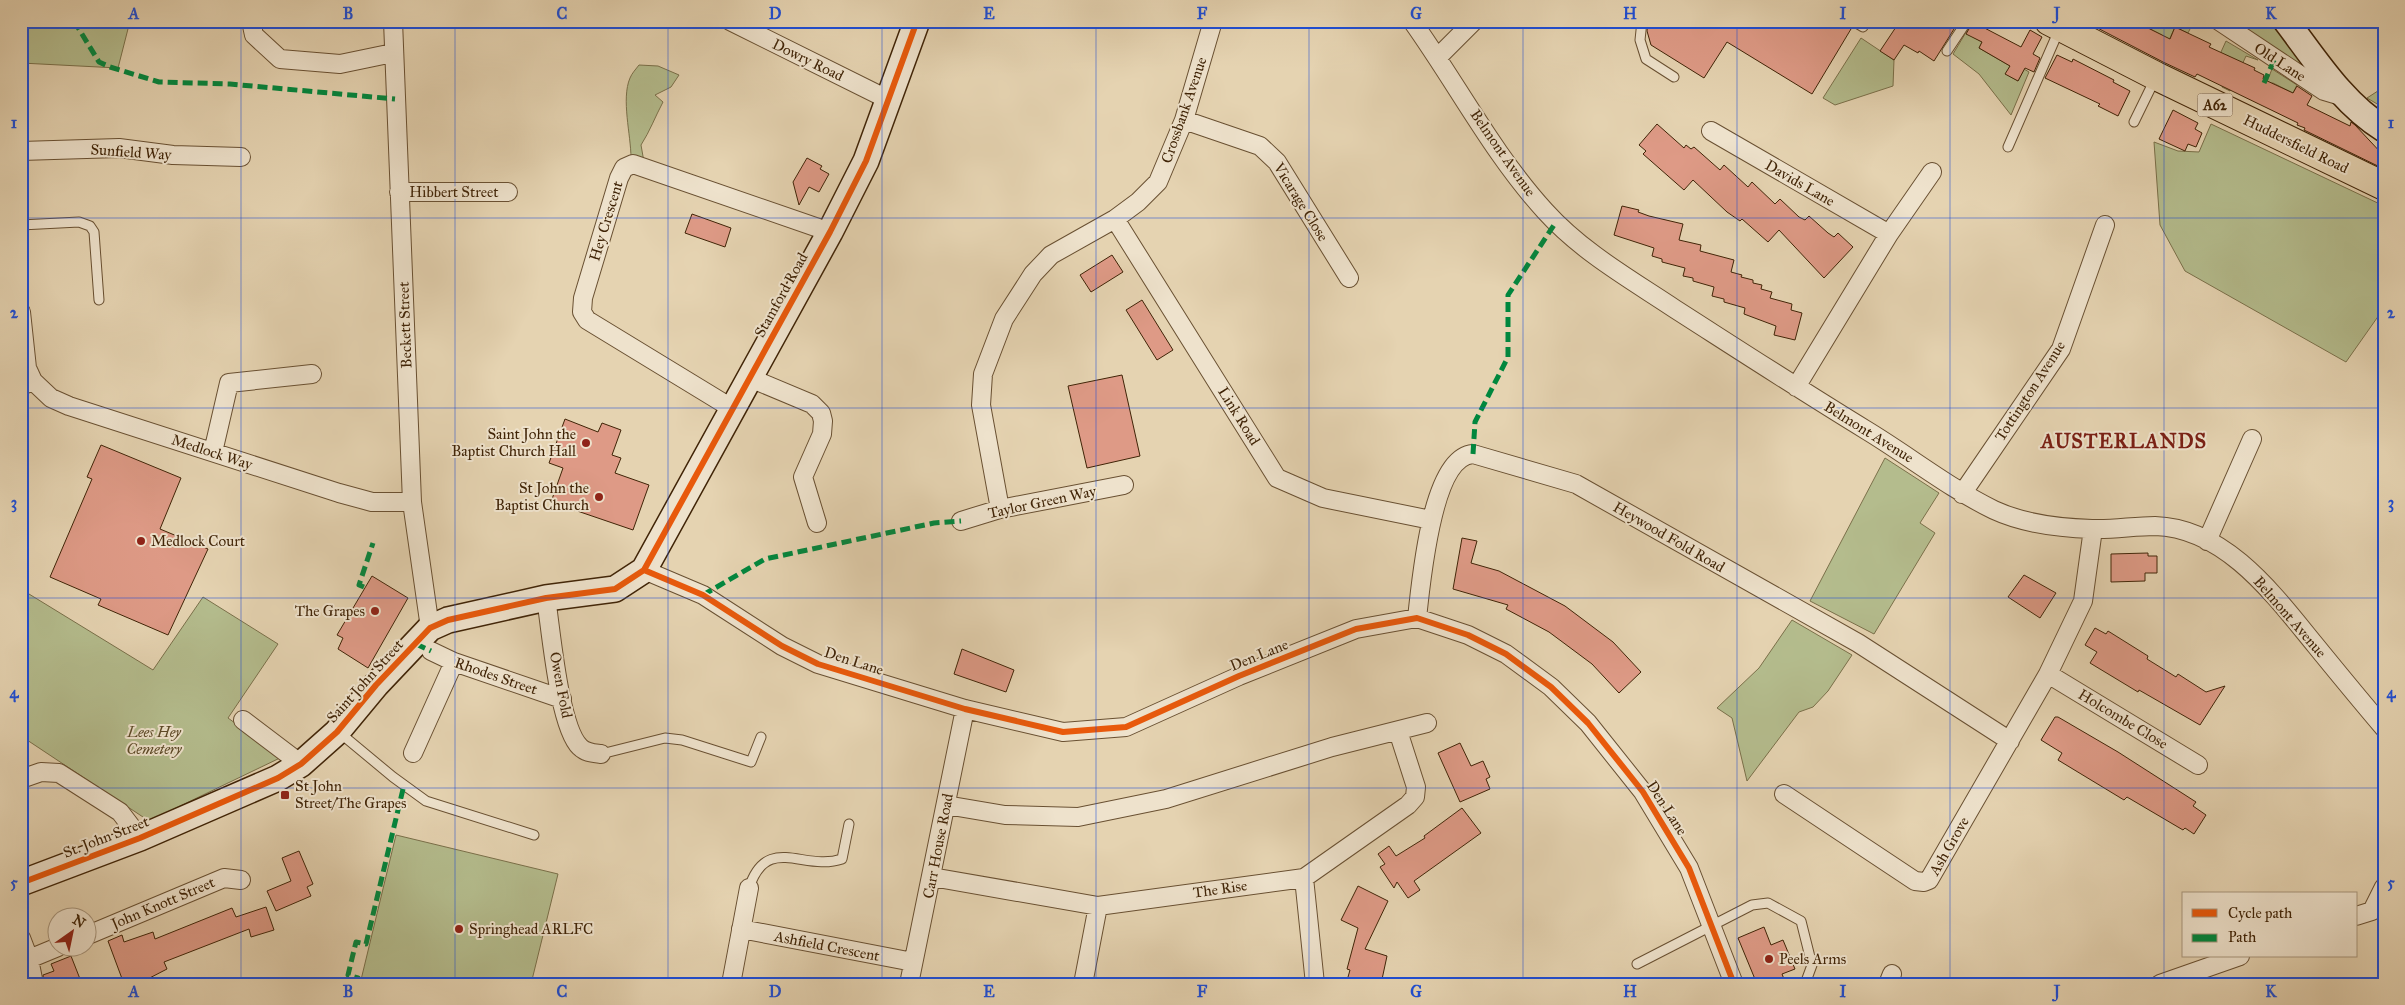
<svg xmlns="http://www.w3.org/2000/svg" width="2405" height="1005" font-family="'IM FELL Great Primer',serif">
  <rect width="100%" height="100%" fill="#e5d3b1"/>
  <filter id="stains"><feTurbulence type="fractalNoise" baseFrequency=".004" numOctaves="4"/><feColorMatrix values="0 0 0 0 .2 0 0 0 0 .09 0 0 0 0 .02 0 0 0 .5 -.17"/></filter>
  <radialGradient id="worn" r=".72"><stop offset=".6" stop-color="#630" stop-opacity="0"/><stop offset="1" stop-color="#630" stop-opacity=".3"/></radialGradient>
  <!-- green -->
  <path fill="#b4bc8d" stroke="#7a704a" d="M 21,21 L 130,21 L 118,68 L 21,63 Z
    M 2134,21 L 2194,21 L 2188,33 L 2175,27 L 2160,60 L 2152,56 L 2162,35 Z
    M 2239,21 L 2271,21 L 2305,64 L 2306,69 L 2240,25 Z
    M 1971,24 L 1978,28 L 1973,37 L 1982,42 L 1979,48 L 2010,66 L 2006,74 L 2018,81 L 2024,69 L 2029,72 L 2011,115 L 1979,74 L 1953,54 Z
    M 1861,38 L 1894,60 L 1893,86 L 1835,105 L 1823,98 Z
    M 2226,41 L 2258,60 L 2246,56 L 2230,91 L 2222,87 L 2223,83 L 2221,52 Z
    M 639,65 L 658,66 L 679,75 L 671,87 L 655,95 L 663,102 C 655,117 650,131 641,145 L 644,162 L 631,158 C 631,135 621,99 630,78 C 632,73 636,69 639,65 Z
    M 2272,69 L 2297,85 L 2293,93 L 2273,83 L 2266,84 Z
    M 2384,87 L 2384,108 L 2367,98 Z
    M 2211,124 L 2384,206 L 2384,308 L 2346,362 L 2185,271 L 2160,225 L 2154,142 L 2178,151 L 2199,152 Z
    M 1885,458 L 1939,493 L 1920,523 L 1935,533 L 1874,634 L 1810,601 Z
    M 29,594 L 153,670 L 203,597 L 278,644 L 228,718 L 282,757 L 149,821 L 21,736 L 21,606 Z
    M 1792,620 L 1852,655 L 1828,691 L 1813,707 L 1799,712 L 1747,781 L 1732,718 L 1717,708 L 1759,668 Z
    M 396,835 L 558,874 L 531,984 L 360,984 Z"/>
  <!-- building -->
  <path fill="#de9a86" stroke="#402407" d="M 1648,21 L 1838,21 L 1851,29 L 1812,94 L 1727,42 L 1704,78 L 1651,45 L 1647,31 Z
    M 1900,21 L 1959,21 L 1934,61 L 1919,51 L 1918,53 L 1904,45 L 1894,60 L 1880,51 Z
    M 2084,21 L 2134,21 L 2170,39 L 2175,27 L 2211,44 L 2209,47 L 2255,68 L 2254,70 L 2264,75 L 2263,79 L 2293,93 L 2297,86 L 2312,96 L 2307,105 L 2350,126 L 2351,122 L 2355,125 L 2384,156 L 2384,169 L 2304,130 L 2305,128 L 2297,125 L 2298,123 L 2197,74 L 2195,77 L 2163,62 Z
    M 1973,22 L 2021,47 L 2030,30 L 2042,37 L 2033,54 L 2040,58 L 2034,72 L 2025,68 L 2018,81 L 2005,74 L 2010,66 L 1979,48 L 1982,42 L 1966,34 Z
    M 2057,55 L 2072,62 L 2073,59 L 2114,80 L 2113,82 L 2130,91 L 2118,116 L 2098,106 L 2100,104 L 2045,78 Z
    M 2173,110 L 2198,123 L 2195,129 L 2202,133 L 2196,147 L 2188,144 L 2185,151 L 2159,139 Z
    M 1657,124 L 1684,148 L 1686,145 L 1691,149 L 1694,147 L 1720,170 L 1724,165 L 1748,187 L 1752,182 L 1775,204 L 1780,199 L 1799,217 L 1805,220 L 1809,216 L 1828,233 L 1834,237 L 1838,233 L 1853,247 L 1824,278 L 1779,230 L 1768,242 L 1742,219 L 1740,221 L 1727,212 L 1693,180 L 1684,190 L 1643,154 L 1646,151 L 1639,145 Z
    M 807,158 L 822,166 L 820,169 L 829,174 L 819,192 L 809,187 L 799,205 L 793,182 Z
    M 1622,206 L 1639,210 L 1638,212 L 1649,216 L 1683,224 L 1679,240 L 1701,245 L 1700,251 L 1734,260 L 1731,272 L 1742,275 L 1741,277 L 1753,280 L 1753,283 L 1762,285 L 1761,289 L 1772,292 L 1770,298 L 1792,304 L 1791,310 L 1802,313 L 1795,340 L 1774,335 L 1776,326 L 1744,314 L 1745,308 L 1724,302 L 1724,299 L 1712,296 L 1714,287 L 1693,281 L 1693,278 L 1683,276 L 1685,268 L 1662,262 L 1662,259 L 1652,256 L 1654,248 L 1614,235 Z
    M 692,214 L 731,228 L 725,247 L 685,233 Z
    M 1112,255 L 1123,272 L 1091,292 L 1080,275 Z
    M 1142,300 L 1173,350 L 1157,360 L 1126,310 Z
    M 1122,375 L 1140,456 L 1087,468 L 1068,386 Z
    M 565,419 L 598,432 L 602,423 L 621,430 L 612,455 L 621,458 L 615,473 L 649,485 L 633,530 L 551,502 L 563,468 L 549,463 Z
    M 101,445 L 181,478 L 160,529 L 208,549 L 168,635 L 98,605 L 101,599 L 50,577 L 92,479 L 87,477 Z
    M 1462,538 L 1477,541 L 1471,563 L 1499,571 L 1565,606 L 1613,642 L 1641,672 L 1619,693 L 1592,664 L 1549,632 L 1506,609 L 1508,605 L 1453,589 Z
    M 2148,553 L 2148,556 L 2157,556 L 2157,573 L 2145,573 L 2145,581 L 2111,582 L 2111,554 Z
    M 2024,575 L 2056,593 L 2040,618 L 2008,597 Z
    M 372,576 L 408,598 L 368,668 L 338,649 L 343,638 L 337,635 Z
    M 2095,628 L 2106,634 L 2108,631 L 2148,656 L 2147,659 L 2176,677 L 2178,674 L 2206,692 L 2225,686 L 2200,725 L 2139,690 L 2138,692 L 2090,663 L 2097,652 L 2085,645 Z
    M 962,649 L 1014,670 L 1006,692 L 954,674 Z
    M 2055,717 L 2058,717 L 2118,752 L 2196,802 L 2193,806 L 2206,815 L 2194,834 L 2185,828 L 2183,830 L 2127,797 L 2124,800 L 2058,760 L 2062,753 L 2041,740 Z
    M 1460,743 L 1471,766 L 1483,761 L 1490,777 L 1486,779 L 1490,789 L 1460,802 L 1438,753 Z
    M 1462,808 L 1481,833 L 1414,881 L 1420,890 L 1408,898 L 1397,882 L 1394,888 L 1380,867 L 1385,864 L 1378,854 L 1389,846 L 1396,856 L 1425,838 L 1424,836 Z
    M 299,851 L 313,884 L 307,887 L 311,896 L 276,911 L 267,891 L 291,881 L 282,858 Z
    M 1358,886 L 1388,901 L 1365,949 L 1387,956 L 1381,984 L 1346,984 L 1350,970 L 1347,969 L 1358,928 L 1341,920 Z
    M 266,907 L 274,930 L 251,937 L 249,929 L 164,962 L 167,969 L 138,984 L 124,984 L 108,941 L 122,935 L 124,942 L 153,932 L 155,939 L 232,908 L 236,917 Z
    M 1764,927 L 1771,945 L 1783,940 L 1795,969 L 1782,974 L 1786,984 L 1757,984 L 1738,938 Z
    M 71,956 L 82,984 L 44,984 L 43,975 L 54,971 L 51,964 Z"/>
  <g fill="none" stroke-linecap="round" stroke-linejoin="round">
    <defs>
      <path id="lane" d="M 1642,21 L 1640,40 L 1646,59 L 1674,77
        M 1853,21 L 1863,27
        M 1947,51 L 1967,21
        M 2134,122 L 2155,79
        M 2008,147 L 2059,30
        M 21,225 L 79,222 L 90,226 L 94,232 L 99,300
        M 340,733 L 393,777 L 426,801 L 534,835
        M 601,754 L 665,738 L 682,740 L 751,762 L 761,737
        M 749,888 C 767,833 804,872 842,859 L 849,824
        M 1637,964 L 1752,905 L 1768,903 L 1801,921 L 1812,965 L 1805,984"/>
      <path id="street" d="M 251,21 L 254,35 L 280,59 L 340,64 L 393,53
        M 393,21 L 412,502 L 430,628
        M 730,21 L 887,99
        M 1412,21 C 1457,84 1493,154 1545,211 C 1582,252 1630,279 1675,309 C 1739,350 1802,391 1866,430 C 1909,456 1949,488 1994,510 C 2024,524 2059,528 2092,529 C 2113,530 2134,526 2155,526 C 2226,528 2275,596 2316,646 C 2338,673 2361,701 2384,728
        M 2219,21 L 2324,91 L 2344,97
        M 1438,57 L 1474,21
        M 1184,120 L 1260,146 L 1277,162 L 1349,278
        M 1711,131 L 1889,234
        M 21,151 L 119,148 L 173,155 L 241,157
        M 399,192 L 508,192
        M 1115,219 L 1277,478 L 1323,498 L 1431,520
        M 21,312 L 27,368 L 33,381
        M 750,378 L 812,404 L 821,413 L 823,421 L 822,434 L 803,477 L 817,523
        M 21,386 L 33,381 L 51,398 L 69,406 L 339,493 L 372,502 L 412,502
        M 1796,387 L 1889,234 L 1932,172
        M 733,409 L 587,320 L 582,312 L 583,298 L 619,178 L 624,168 L 633,164 L 830,232
        M 213,452 L 229,383 L 312,374
        M 1962,494 L 2061,349 L 2105,225
        M 1000,509 L 981,405 L 983,374 L 1004,319 L 1033,274 L 1051,255 L 1115,219 L 1138,202 L 1158,182 L 1184,120 L 1213,21
        M 961,521 L 1000,509 L 1124,485
        M 2207,541 L 2252,439
        M 644,570 L 703,595 L 782,646 L 818,664 L 965,709 L 1063,732 L 1126,727 L 1239,676 L 1356,629 L 1417,618 L 1468,635 L 1506,654 L 1551,687 L 1588,723 L 1643,792 L 1689,868 L 1734,984
        M 546,598 C 551,630 559,727 580,747 C 586,753 593,753 601,754
        M 1417,618 C 1421,584 1431,457 1473,454 L 1576,484 L 1858,643 L 2010,741
        M 431,651 L 454,662 L 562,699
        M 2048,674 L 2198,765
        M 243,720 L 301,764
        M 413,753 L 454,662
        M 21,779 L 41,772 L 59,773 L 120,812 L 140,838
        M 1784,794 L 1915,881 L 1924,882 L 1929,880 L 2048,674 L 2083,601 L 2093,529
        M 946,805 L 1005,815 L 1078,817 L 1166,799 L 1332,747 L 1427,723
        M 932,877 L 1098,906 L 1304,878 L 1408,805 L 1415,797 L 1416,787 L 1398,731
        M 1304,878 L 1315,984
        M 2356,916 L 2372,911 L 2384,887
        M 741,929 L 913,962
        M 88,935 L 224,878 L 241,880
        M 21,938 L 29,959 L 34,984
        M 29,959 L 58,947
        M 731,984 L 749,888
        M 909,984 L 965,709
        M 1083,984 L 1098,906
        M 1888,984 L 1892,974
        M 2160,984 L 2240,956"/>
      <path id="secondary" d="M 2286,21 C 2315,59 2342,103 2384,129
        M 21,883 L 140,838 L 278,778 L 301,764 L 337,732 L 376,685 L 430,628 L 448,620 L 546,598 L 615,589 L 644,570 L 830,232 L 866,161 L 917,21"/>
      <path id="primary" d="M 2049,21 L 2156,76 L 2384,186"/>
    </defs>
    <!-- lane casing -->
    <use href="#lane" stroke="#695032" stroke-width="11"/>
    <!-- street casing -->
    <use href="#street" stroke="#695032" stroke-width="20"/>
    <!-- secondary casing -->
    <use href="#secondary" stroke="#402407" stroke-width="28"/>
    <!-- primary casing -->
    <use href="#primary" stroke="#402407" stroke-width="30"/>
    <!-- lane -->
    <use href="#lane" stroke="#eee2cc" stroke-width="9"/>
    <!-- street -->
    <use href="#street" stroke="#eee2cc" stroke-width="18"/>
    <!-- secondary -->
    <use href="#secondary" stroke="#eee2cc" stroke-width="25"/>
    <!-- primary -->
    <use href="#primary" stroke="#e5d3b1" stroke-width="28"/>
    <!-- quiet -->
    <path stroke="#00873e" stroke-width="5" stroke-dasharray="10 5" stroke-linecap="butt" d="M 74,21 L 99,62 L 110,67 L 159,82 L 230,84 L 395,99
      M 2264,83 L 2275,58
      M 1473,454 L 1475,422 L 1508,357 L 1508,295 L 1556,222
      M 364,587 L 359,585 L 373,543
      M 703,595 L 765,559 L 934,523 L 961,521
      M 416,644 L 431,651
      M 357,984 L 358,978 L 348,975 L 356,942 L 366,944 L 404,785"/>
    <defs>
      <path id="cycleway" d="M 644,570 L 703,595 L 782,646 L 818,664 L 965,709 L 1063,732 L 1126,727 L 1239,676 L 1356,629 L 1417,618 L 1468,635 L 1506,654 L 1551,687 L 1588,723 L 1643,792 L 1689,868 L 1734,984
        M 21,883 L 140,838 L 278,778 L 301,764 L 337,732 L 376,685 L 430,628 L 448,620 L 546,598 L 615,589 L 644,570 L 830,232 L 866,161 L 917,21"/>
    </defs>
    <!-- cycleway casing -->
    <use href="#cycleway" stroke="#eee2cc" stroke-width="9"/>
    <!-- cycleway -->
    <use href="#cycleway" stroke="#e8590c" stroke-width="6"/>
  </g>
  <!-- grid -->
  <path fill="none" stroke="#1d4ed8" stroke-width="1" stroke-opacity="0.55" d="M 241,21 L 241,984M 455,21 L 455,984M 668,21 L 668,984M 882,21 L 882,984M 1096,21 L 1096,984M 1309,21 L 1309,984M 1523,21 L 1523,984M 1737,21 L 1737,984M 1950,21 L 1950,984M 2164,21 L 2164,984M 21,218 L 2384,218M 21,408 L 2384,408M 21,598 L 2384,598M 21,788 L 2384,788"/>
  <!-- markers -->
  <g fill="#8f2418" stroke="#eee2cc" stroke-width="2">
    <circle cx="586" cy="443" r="5"/>
    <circle cx="599" cy="497" r="5"/>
    <circle cx="141" cy="541" r="5"/>
    <circle cx="375" cy="611" r="5"/>
    <rect x="280" y="790" width="10" height="10" rx="2.5"/>
    <circle cx="459" cy="929" r="5"/>
    <circle cx="1769" cy="959" r="5"/>
  </g>
  <g text-anchor="middle" stroke-width="4" stroke-linejoin="round" paint-order="stroke">
    <!-- shield labels -->
    <rect fill="#eee2cc" stroke="#745d42" stroke-width="1" x="2197.5" y="93.5" width="35" height="23" rx="4"/>
    <g font-size="14" font-weight="bold" fill="#402407">
      <text x="2215" y="110">A62</text>
    </g>
    <!-- street labels -->
    <g font-size="15" fill="#402407" stroke="#eee2cc">
      <text transform="translate(808 60) rotate(26)" y="5">Dowry Road</text>
      <text transform="translate(2280 62) rotate(33)" y="5">Old Lane</text>
      <text transform="translate(1184 110) rotate(-71)" y="5">Crossbank Avenue</text>
      <text transform="translate(2296 144) rotate(26)" y="5">Huddersfield Road</text>
      <text transform="translate(131 152) rotate(4)" y="5">Sunfield Way</text>
      <text transform="translate(1503 153) rotate(55)" y="5">Belmont Avenue</text>
      <text transform="translate(1800 183) rotate(30)" y="5">Davids Lane</text>
      <text x="454" y="197">Hibbert Street</text>
      <text transform="translate(1301 202) rotate(58)" y="5">Vicarage Close</text>
      <text transform="translate(606 221) rotate(-73)" y="5">Hey Crescent</text>
      <text transform="translate(781 295) rotate(-61)" y="5">Stamford Road</text>
      <text transform="translate(405 325) rotate(-92)" y="5">Beckett Street</text>
      <text transform="translate(2030 391) rotate(-57)" y="5">Tottington Avenue</text>
      <text transform="translate(1239 416) rotate(58)" y="5">Link Road</text>
      <text transform="translate(1869 432) rotate(32)" y="5">Belmont Avenue</text>
      <text transform="translate(212 452) rotate(18)" y="5">Medlock Way</text>
      <text transform="translate(1042 502) rotate(-12)" y="5">Taylor Green Way</text>
      <text transform="translate(1669 537) rotate(30)" y="5">Heywood Fold Road</text>
      <text transform="translate(2290 617) rotate(49)" y="5">Belmont Avenue</text>
      <text transform="translate(1259 655) rotate(-22)" y="5">Den Lane</text>
      <text transform="translate(854 661) rotate(18)" y="5">Den Lane</text>
      <text transform="translate(496 676) rotate(19)" y="5">Rhodes Street</text>
      <text transform="translate(365 681) rotate(-48)" y="5">Saint John Street</text>
      <text transform="translate(561 685) rotate(79)" y="5">Owen Fold</text>
      <text transform="translate(2123 719) rotate(31)" y="5">Holcombe Close</text>
      <text transform="translate(1667 808) rotate(57)" y="5">Den Lane</text>
      <text transform="translate(106 837) rotate(-21)" y="5">St. John Street</text>
      <text transform="translate(938 846) rotate(-79)" y="5">Carr House Road</text>
      <text transform="translate(1949 846) rotate(-60)" y="5">Ash Grove</text>
      <text transform="translate(1220 889) rotate(-8)" y="5">The Rise</text>
      <text transform="translate(163 903) rotate(-23)" y="5">John Knott Street</text>
      <text transform="translate(827 946) rotate(11)" y="5">Ashfield Crescent</text>
    </g>
    <!-- poi labels -->
    <g font-size="15" fill="#402407" stroke="#eee2cc" text-anchor="start">
      <text x="576" y="439" text-anchor="end">Saint John the<tspan x="576" dy="17">Baptist Church Hall</tspan></text>
      <text x="589" y="493" text-anchor="end">St John the<tspan x="589" dy="17">Baptist Church</tspan></text>
      <text x="151" y="546">Medlock Court</text>
      <text x="365" y="616" text-anchor="end">The Grapes</text>
      <text x="295" y="791">St John<tspan x="295" dy="17">Street/The Grapes</tspan></text>
      <text x="469" y="934">Springhead ARLFC</text>
      <text x="1779" y="964">Peels Arms</text>
    </g>
    <!-- park labels -->
    <g font-size="15" font-style="italic" fill="#5d4a28" stroke="#eee2cc">
      <text x="154" y="737">Lees Hey<tspan x="154" dy="17">Cemetery</tspan></text>
    </g>
    <!-- district labels -->
    <g font-size="20" font-weight="bold" letter-spacing="1" fill="#7a1f14" stroke="#eee2cc">
      <text x="2124" y="448">AUSTERLANDS</text>
    </g>
  </g>
  <!-- margin -->
  <rect width="2405" height="1005" fill="none" stroke="#e5d3b1" stroke-width="55"/>
  <!-- legend -->
  <rect x="2182" y="892" width="175" height="65" fill="#eee2cc" stroke="#a8967d"/>
  <rect x="2192" y="909" width="25" height="8" fill="#e8590c" stroke="#a8967d"/>
  <text x="2228" y="918" font-size="15" fill="#402407">Cycle path</text>
  <rect x="2192" y="934" width="25" height="8" fill="#00873e" stroke="#a8967d"/>
  <text x="2228" y="942" font-size="15" fill="#402407">Path</text>
  <!-- north arrow -->
  <g transform="translate(72 932) rotate(33)"><circle r="24" fill="#eee2cc" stroke="#a8967d"/>
  <path d="M0-4L9 19L0 12L-9 19Z" fill="#8f2418"/>
  <text y="-8" font-size="14" font-weight="bold" text-anchor="middle" fill="#402407">N</text>
  </g>
  <rect x="28" y="28" width="2350" height="950" fill="none" stroke="#1d4ed8" stroke-width="2"/>
  <g font-size="16" text-anchor="middle" font-weight="bold" fill="#1d4ed8">
    <text x="134" y="19">A</text>
    <text x="348" y="19">B</text>
    <text x="562" y="19">C</text>
    <text x="775" y="19">D</text>
    <text x="989" y="19">E</text>
    <text x="1202" y="19">F</text>
    <text x="1416" y="19">G</text>
    <text x="1630" y="19">H</text>
    <text x="1843" y="19">I</text>
    <text x="2057" y="19">J</text>
    <text x="2271" y="19">K</text>
    <text x="14" y="128">1</text>
    <text x="2391" y="128">1</text>
    <text x="14" y="318">2</text>
    <text x="2391" y="318">2</text>
    <text x="14" y="508">3</text>
    <text x="2391" y="508">3</text>
    <text x="14" y="698">4</text>
    <text x="2391" y="698">4</text>
    <text x="14" y="888">5</text>
    <text x="2391" y="888">5</text>
    <text x="134" y="997">A</text>
    <text x="348" y="997">B</text>
    <text x="562" y="997">C</text>
    <text x="775" y="997">D</text>
    <text x="989" y="997">E</text>
    <text x="1202" y="997">F</text>
    <text x="1416" y="997">G</text>
    <text x="1630" y="997">H</text>
    <text x="1843" y="997">I</text>
    <text x="2057" y="997">J</text>
    <text x="2271" y="997">K</text>
  </g>
  <rect width="100%" height="100%" filter="url(#stains)"/>
  <rect width="100%" height="100%" fill="url(#worn)"/>
</svg>
